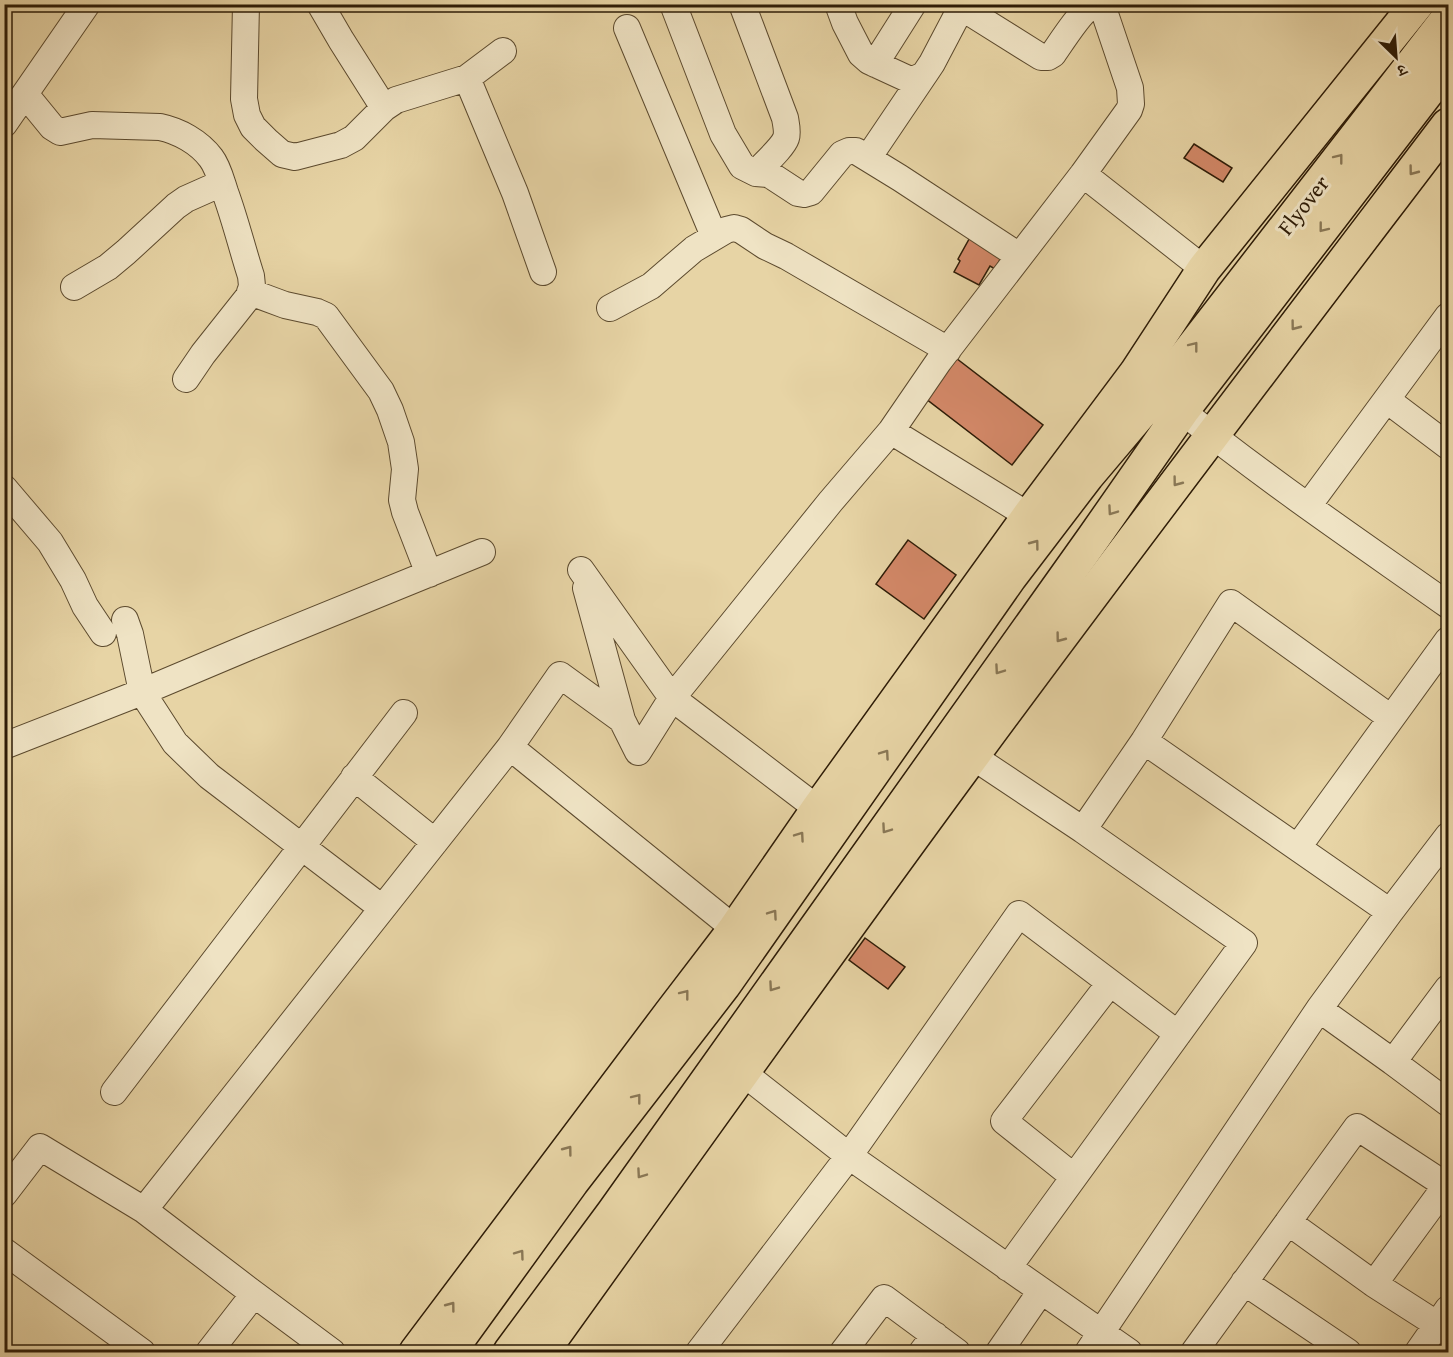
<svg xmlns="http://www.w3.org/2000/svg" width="1453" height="1357" font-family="'Gentium Book Plus','Noto Serif Devanagari',serif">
  <rect width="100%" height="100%" fill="#e7d4a5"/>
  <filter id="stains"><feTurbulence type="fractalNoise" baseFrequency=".00333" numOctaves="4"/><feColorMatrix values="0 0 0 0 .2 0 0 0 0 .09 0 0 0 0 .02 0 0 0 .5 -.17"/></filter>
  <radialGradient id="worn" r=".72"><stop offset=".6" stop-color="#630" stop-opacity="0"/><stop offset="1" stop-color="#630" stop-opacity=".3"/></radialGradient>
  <!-- building -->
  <path fill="#d38868" stroke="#2e1c07" stroke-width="1.5" d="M 1194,144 L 1232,168 L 1223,182 L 1184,158 Z
    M 973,232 L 1004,252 L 995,269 L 990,266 L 979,285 L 954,272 L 960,261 L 958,259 Z
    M 952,355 L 1043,425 L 1012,465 L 921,395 Z
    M 908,540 L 956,575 L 924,619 L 876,584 Z
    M 865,938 L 905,967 L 888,989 L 849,960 Z"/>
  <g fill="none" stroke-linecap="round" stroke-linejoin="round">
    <defs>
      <path id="minor" d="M 246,4 L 244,99 L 247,115 L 253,127 L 266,140 L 282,154 L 295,157 L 341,145 L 354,138 L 384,108 L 396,100 L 467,78 L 503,51
        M 320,4 L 341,40 L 384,108
        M 673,4 L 723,134 L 742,166 L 756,173 L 767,174 L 772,176 L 798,193 L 804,194 L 811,192 L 842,154 L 849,151 L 856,151 L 900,178 L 1019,256
        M 742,4 L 785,118 C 786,124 788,132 786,138 C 783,147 763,165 756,173
        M 838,4 L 845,23 L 861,54 L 869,61 L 908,79 L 915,79 L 924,75 L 932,63 L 963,4
        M 961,7 L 1041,57 L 1048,57 L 1053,54 C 1060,44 1081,11 1091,7 C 1096,5 1100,7 1104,11 L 1130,88 L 1131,104 L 1129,110 L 1083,174
        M 627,28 L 714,236
        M 875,64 L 913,4
        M 467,78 L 515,193 L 543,272
        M 25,94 L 52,127 L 60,132 L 92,125 L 160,127 C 179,131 199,142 211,158 C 218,167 221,180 225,192 C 235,219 242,248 251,276 L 252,286 L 249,296 L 203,354 L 186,379
        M 4,124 L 87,4
        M 868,158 L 924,75
        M 74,287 L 108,267 L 126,252 L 176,206 L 186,199 L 222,183
        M 250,292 L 285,305 L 317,312 L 326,316 L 381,391 L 390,410 L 401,442 L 405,469 L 402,500 L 405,512 L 429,574
        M 610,308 L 651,286 L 694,249 L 726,230 L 734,228 L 741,230 L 765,246 L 786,256 L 948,350
        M 1387,400 L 1448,446
        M 1182,411 C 1267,480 1359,542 1448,605
        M 891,431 L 939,361 L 1083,174 L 1204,269
        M 4,488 L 50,542 L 73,580 L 85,606 L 103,633
        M 1308,506 L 1448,316
        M 581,570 L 672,698 L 818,809
        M 586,588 L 622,720
        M 125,620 L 130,634 L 142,692 L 175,743 L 209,776 L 382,908
        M 1144,741 L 1390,912
        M 4,746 L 142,692 L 256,644 L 482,552
        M 510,747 L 560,675 L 622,720 L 638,752 L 672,698 L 831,501 L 891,431 L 1029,516
        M 972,756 L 1083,830 L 1244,943 L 1008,1268
        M 354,777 L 435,842
        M 1083,830 L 1144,741 L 1231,603 L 1391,718
        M 1298,847 L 1448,640
        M 1448,988 L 1393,1062 L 1448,1103
        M 1319,1009 L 1393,1062
        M 742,1072 L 849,1156 L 1129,1352
        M 114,1092 L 404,713
        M 1074,1177 L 1004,1121 L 1110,983
        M 4,1194 L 40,1147 L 144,1210
        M 1288,1222 L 1357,1127 L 1447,1186
        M 4,1251 L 142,1352
        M 1244,1282 L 1348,1352
        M 1374,1284 L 1448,1183
        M 209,1352 L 254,1294
        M 332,1352 L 254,1294 L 144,1210 L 510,747 L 735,929
        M 699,1352 L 849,1156 L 1019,914 L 1178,1034
        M 843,1352 L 884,1298 L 957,1352
        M 922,1352 L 935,1335
        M 999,1352 L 1041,1291
        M 1088,1352 L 1319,1009 L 1390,912 L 1448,836
        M 1194,1352 L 1288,1222 L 1374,1284 L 1438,1325 L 1448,1333
        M 1418,1352 L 1448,1309"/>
      <path id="major" d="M 416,1352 L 670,1014 L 735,929 L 818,809 L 1029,516 L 1136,373 L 1204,269 L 1417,4
        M 542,1352 C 685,1153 827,953 973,755 C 1129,543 1289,334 1448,125"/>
      <path id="highway" d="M 449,1352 L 572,1182 L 724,985 L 1010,577 L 1087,476 L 1158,392 L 1448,18
        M 510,1352 L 613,1213 L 1094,537 L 1182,411 L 1448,65"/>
    </defs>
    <!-- minor casing -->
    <use href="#minor" stroke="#5c4a2e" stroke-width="28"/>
    <!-- major casing -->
    <use href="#major" stroke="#2e1c07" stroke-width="36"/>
    <!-- highway casing -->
    <use href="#highway" stroke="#2e1c07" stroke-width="36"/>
    <!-- minor -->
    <use href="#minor" stroke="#efe3c4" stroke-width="26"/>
    <!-- major -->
    <use href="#major" stroke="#e7d4a5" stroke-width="33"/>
    <!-- highway -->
    <use href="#highway" stroke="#e7d4a5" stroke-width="33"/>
  </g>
  <!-- one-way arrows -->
  <defs><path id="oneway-chevron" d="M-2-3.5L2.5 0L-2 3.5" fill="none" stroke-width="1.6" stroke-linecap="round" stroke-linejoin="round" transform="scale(1.5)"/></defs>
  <g stroke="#8a7856">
    <use href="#oneway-chevron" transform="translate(1339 158) rotate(-52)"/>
    <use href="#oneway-chevron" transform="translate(1413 171) rotate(127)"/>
    <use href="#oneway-chevron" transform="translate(1323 228) rotate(128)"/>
    <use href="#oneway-chevron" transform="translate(1295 326) rotate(127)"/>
    <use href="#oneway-chevron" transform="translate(1194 346) rotate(-52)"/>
    <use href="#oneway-chevron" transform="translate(1177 482) rotate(127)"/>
    <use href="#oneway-chevron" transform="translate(1112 511) rotate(125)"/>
    <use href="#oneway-chevron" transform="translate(1035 544) rotate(-53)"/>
    <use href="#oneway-chevron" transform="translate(1060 638) rotate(127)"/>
    <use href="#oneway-chevron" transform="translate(999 670) rotate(125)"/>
    <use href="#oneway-chevron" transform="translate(885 754) rotate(-55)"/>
    <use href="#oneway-chevron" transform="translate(886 829) rotate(125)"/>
    <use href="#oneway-chevron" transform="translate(800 836) rotate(-55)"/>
    <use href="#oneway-chevron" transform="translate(773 914) rotate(-55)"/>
    <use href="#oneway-chevron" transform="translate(773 987) rotate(125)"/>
    <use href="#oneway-chevron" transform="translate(685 994) rotate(-52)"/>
    <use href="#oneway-chevron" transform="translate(637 1098) rotate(-52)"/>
    <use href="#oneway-chevron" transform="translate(568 1150) rotate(-53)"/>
    <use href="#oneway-chevron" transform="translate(641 1174) rotate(125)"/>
    <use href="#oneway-chevron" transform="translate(520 1254) rotate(-54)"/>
    <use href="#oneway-chevron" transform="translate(451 1306) rotate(-53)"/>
  </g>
  <g text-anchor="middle" stroke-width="6" stroke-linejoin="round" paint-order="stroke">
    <!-- street labels -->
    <g font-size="22" fill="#2e1c07" stroke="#efe3c4">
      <text transform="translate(1303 205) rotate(-52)" y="8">Flyover</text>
    </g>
  </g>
  <!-- margin -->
  <rect width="1453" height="1357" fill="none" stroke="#e7d4a5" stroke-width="24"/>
  <rect x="6" y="6" width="1441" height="1345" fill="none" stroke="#2e1c07" stroke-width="3"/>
  <rect x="12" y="12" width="1429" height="1333" fill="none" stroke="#2e1c07" stroke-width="1.5"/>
  <!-- north arrow -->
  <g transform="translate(1396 57) rotate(155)" stroke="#efe3c4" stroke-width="4.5" paint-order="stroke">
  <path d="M0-4.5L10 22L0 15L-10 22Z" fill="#2e1c07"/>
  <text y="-9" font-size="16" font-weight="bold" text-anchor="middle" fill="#2e1c07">उ</text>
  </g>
  <rect width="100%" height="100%" filter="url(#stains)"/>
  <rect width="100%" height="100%" fill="url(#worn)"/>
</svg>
